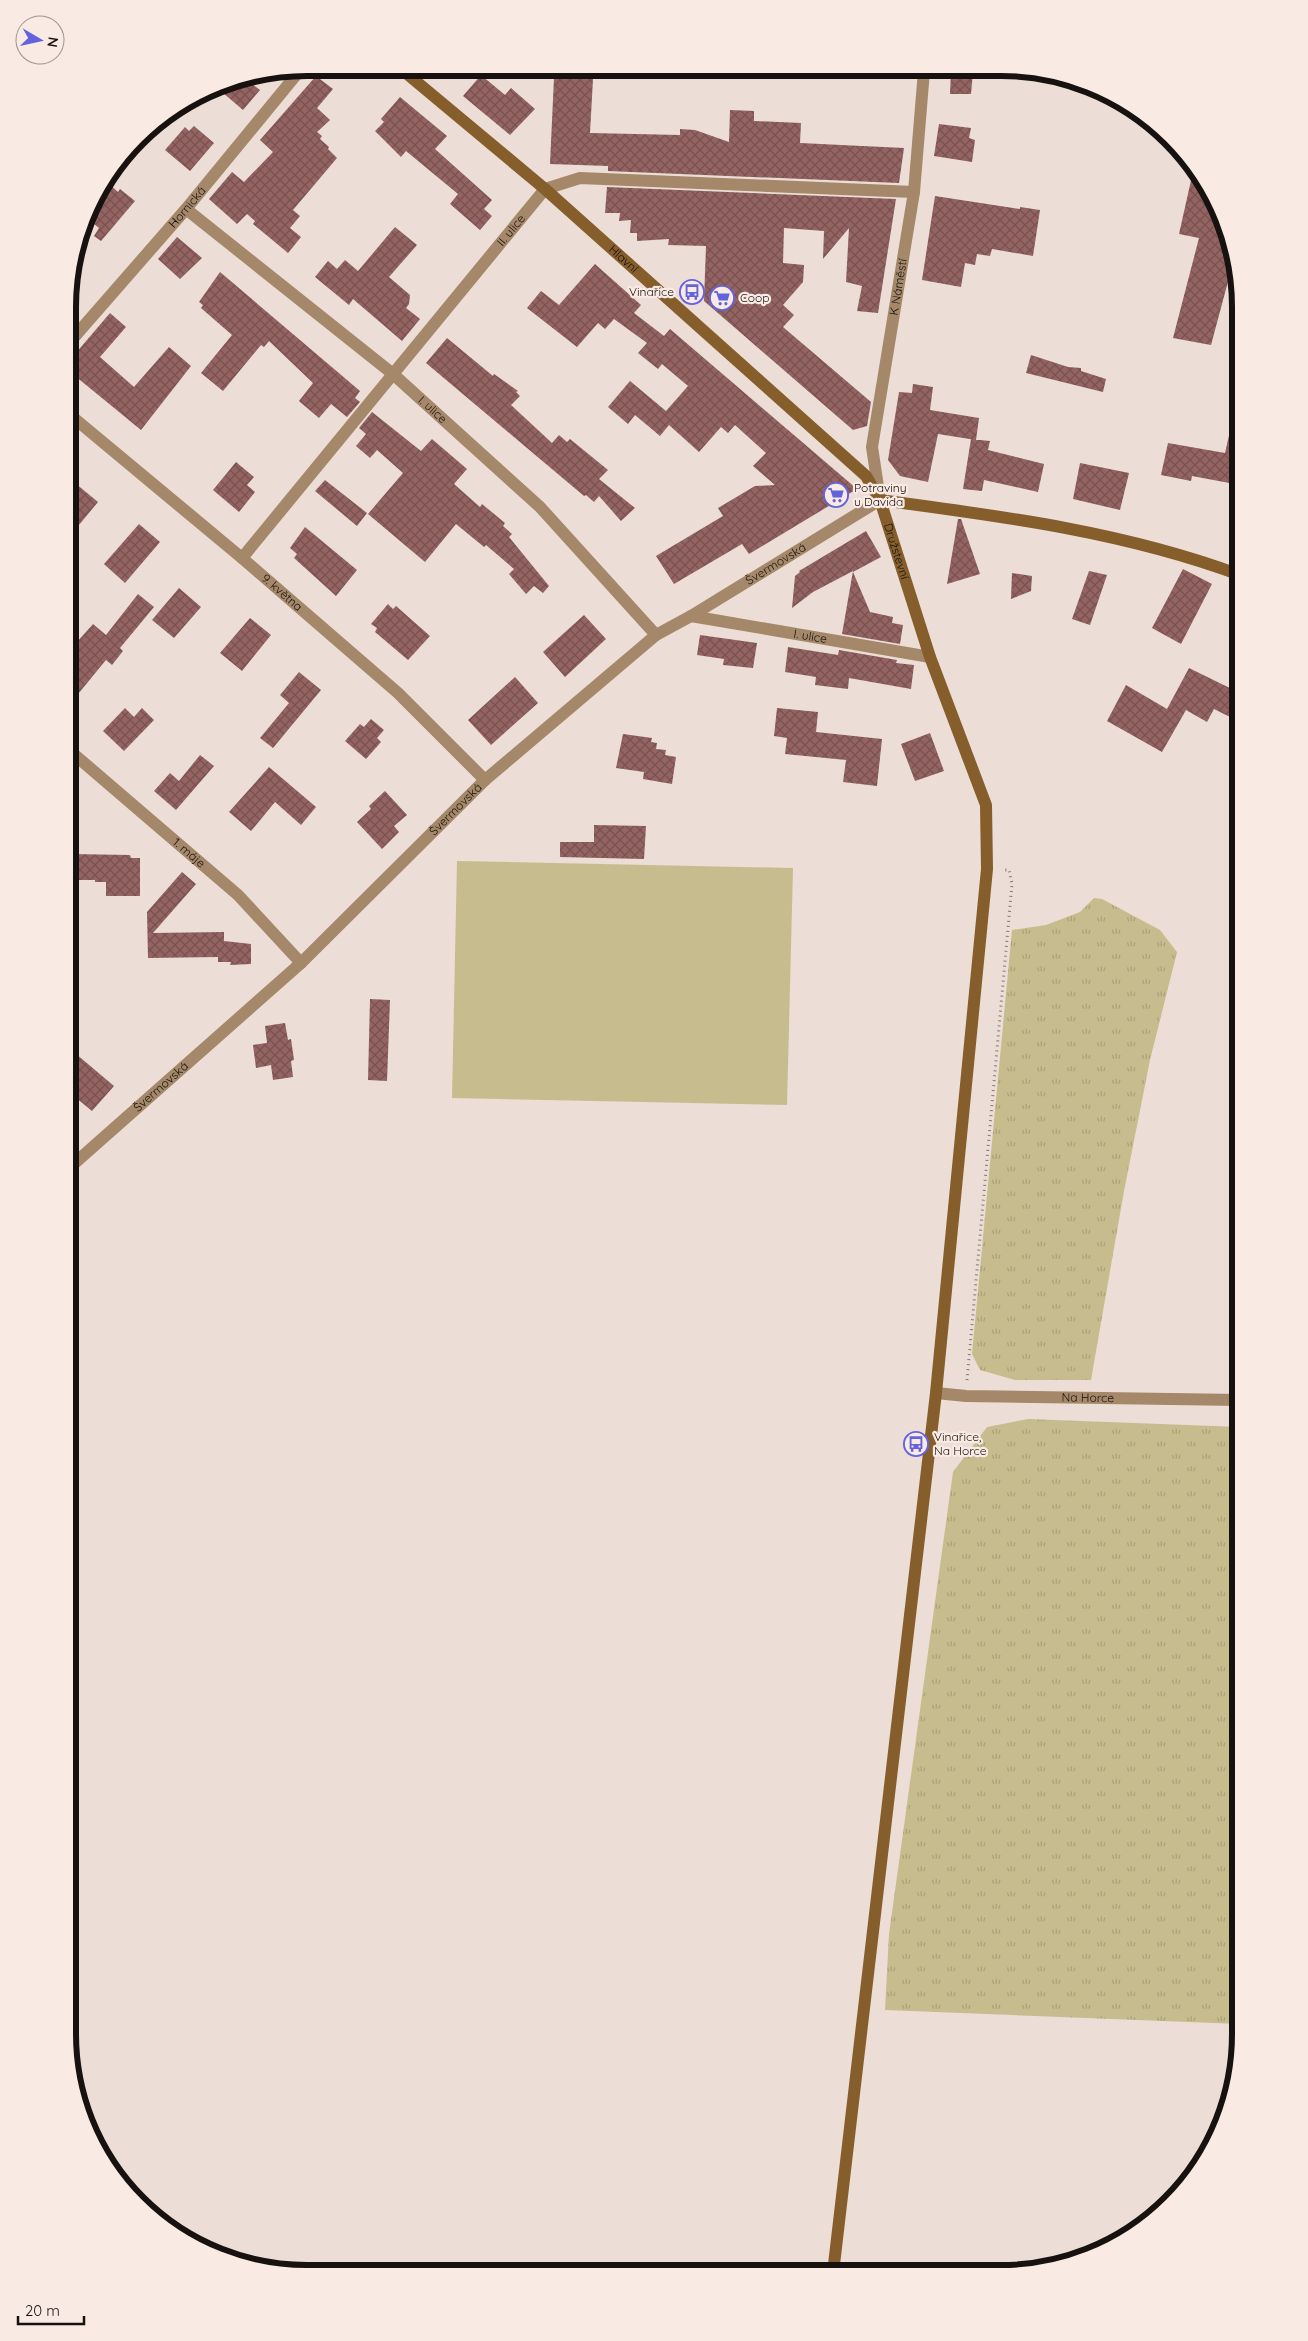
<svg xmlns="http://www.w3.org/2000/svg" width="1308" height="2341" font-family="Quicksand,sans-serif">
  <defs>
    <pattern id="grass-tufts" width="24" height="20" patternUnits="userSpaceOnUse" patternTransform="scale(1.25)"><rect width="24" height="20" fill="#c7bc8e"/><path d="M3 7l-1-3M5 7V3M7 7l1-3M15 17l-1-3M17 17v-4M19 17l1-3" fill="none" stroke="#aaa179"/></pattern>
    <pattern id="building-cross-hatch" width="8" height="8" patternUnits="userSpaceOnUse" patternTransform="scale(1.25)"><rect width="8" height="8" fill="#946463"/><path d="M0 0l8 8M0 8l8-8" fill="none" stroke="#785150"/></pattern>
  </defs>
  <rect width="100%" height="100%" fill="#ecddd6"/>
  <!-- grass -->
  <path fill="url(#grass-tufts)" d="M 1094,898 L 1102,899 L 1160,930 L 1177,952 L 1150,1060 L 1124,1191 L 1091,1380 L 1015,1380 L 980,1370 L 972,1354 L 1012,930 L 1046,925 L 1080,912 Z
    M 1028,1419 L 1240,1427 L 1240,2024 L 885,2010 L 889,1934 L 953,1472 L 987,1427 Z"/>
  <!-- garden -->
  <path fill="#c7bc8e" d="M 457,861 L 793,868 L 787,1105 L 452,1098 Z"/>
  <!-- building -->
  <path fill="url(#building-cross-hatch)" d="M 951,71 L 973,72 L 971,94 L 950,94 Z
    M 481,75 L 505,95 L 511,88 L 535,109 L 510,135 L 463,96 Z
    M 316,76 L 333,89 L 317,108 L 330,120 L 317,132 L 322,136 L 320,139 L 329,147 L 328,149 L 337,158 L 293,210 L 300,216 L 290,228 L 301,237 L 288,253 L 253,224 L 255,221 L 247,214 L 237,224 L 209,199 L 232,172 L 244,182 L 273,152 L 260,140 Z
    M 554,78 L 593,79 L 590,133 L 680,135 L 680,129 L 695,130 L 729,142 L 730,110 L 754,111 L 754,121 L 801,123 L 800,143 L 904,148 L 899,183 L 608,171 L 608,166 L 550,164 Z
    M 247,80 L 260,90 L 243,110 L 215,86 Z
    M 400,97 L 447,136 L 435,149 L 492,200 L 484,209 L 492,216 L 480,230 L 450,204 L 458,194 L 406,151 L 401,157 L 375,131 L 384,122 L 381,119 Z
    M 939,124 L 971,128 L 969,138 L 975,140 L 972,162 L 934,156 Z
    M 194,126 L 214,143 L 190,171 L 165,150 L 185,127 L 189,131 Z
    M 1194,167 L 1200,174 L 1228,230 L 1233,263 L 1211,345 L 1173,338 L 1199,238 L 1179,234 Z
    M 107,182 L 118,192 L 120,189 L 135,201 L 101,241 L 94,236 L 99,228 L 87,218 L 92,201 Z
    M 607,187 L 896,199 L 878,313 L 857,311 L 862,286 L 846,282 L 849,228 L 823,259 L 824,231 L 784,228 L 783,263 L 804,265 L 803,282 L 783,305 L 794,315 L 783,327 L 871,402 L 867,426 L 853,430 L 704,301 L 706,246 L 668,245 L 669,239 L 637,241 L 637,233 L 630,233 L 631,220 L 619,221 L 620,213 L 605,213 Z
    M 935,196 L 1020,209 L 1020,207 L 1040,210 L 1033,256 L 992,249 L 990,256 L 977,254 L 975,265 L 965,263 L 961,287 L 922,280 Z
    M 395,227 L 417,245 L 389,277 L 410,295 L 409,304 L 406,308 L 420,319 L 402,341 L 353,299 L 349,305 L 315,277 L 328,261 L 337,269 L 345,260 L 358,271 Z
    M 177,237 L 202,258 L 180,279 L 158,259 Z
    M 595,264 L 641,305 L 634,313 L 664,336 L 670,329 L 857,489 L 749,554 L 742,544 L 674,584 L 656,556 L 723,516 L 718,508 L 755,486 L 775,485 L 753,466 L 766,453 L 735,425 L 728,433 L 721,427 L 699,452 L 669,425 L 660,436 L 635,415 L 628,424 L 608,407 L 630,381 L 666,411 L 688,386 L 662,364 L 658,369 L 638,353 L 647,343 L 614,319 L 605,329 L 598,323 L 577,347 L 527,308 L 541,291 L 559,305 Z
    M 220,272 L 360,391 L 355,398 L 360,402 L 347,417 L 331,404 L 319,418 L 300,402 L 299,401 L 313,383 L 269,341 L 264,347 L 261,345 L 223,391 L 201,373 L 232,335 L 201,308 L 203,305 L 199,302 Z
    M 110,313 L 126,327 L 100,357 L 134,387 L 169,347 L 191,366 L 141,430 L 69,371 L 69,361 Z
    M 447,338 L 493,376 L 494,374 L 518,391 L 516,392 L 520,396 L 511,405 L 552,443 L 559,435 L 567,442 L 570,439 L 608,470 L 599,479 L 635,508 L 621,521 L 599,496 L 594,502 L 586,495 L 584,496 L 426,363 Z
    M 1031,355 L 1068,367 L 1081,368 L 1081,371 L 1106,379 L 1103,392 L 1026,373 Z
    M 913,384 L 933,387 L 930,410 L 979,418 L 976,440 L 938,434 L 928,482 L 900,476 L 888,460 L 899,392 L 912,393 Z
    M 372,412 L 421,451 L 432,439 L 467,469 L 454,484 L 480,507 L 482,504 L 505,523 L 503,526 L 512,534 L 509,537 L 549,586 L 543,593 L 534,586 L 526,594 L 509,574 L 514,569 L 486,545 L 484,547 L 456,524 L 425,562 L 368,514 L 403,473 L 377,450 L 370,458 L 356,446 L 366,434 L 359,428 Z
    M 1233,418 L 1240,419 L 1240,485 L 1192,476 L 1191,481 L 1161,475 L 1168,443 L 1225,453 Z
    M 971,439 L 990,441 L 988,450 L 1044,464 L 1038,492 L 984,480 L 982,491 L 963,489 Z
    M 236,462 L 254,477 L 247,485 L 255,492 L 239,512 L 213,490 Z
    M 1080,463 L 1129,473 L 1120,510 L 1073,499 Z
    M 69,478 L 98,502 L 69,537 Z
    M 325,480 L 367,513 L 357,526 L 315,491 Z
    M 958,519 L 961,519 L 980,574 L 947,584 Z
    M 139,524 L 160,542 L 125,583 L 104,564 Z
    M 305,527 L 357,570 L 336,596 L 294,558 L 297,554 L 290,548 Z
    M 866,531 L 881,557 L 853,572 L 870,612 L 893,617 L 892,623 L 903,625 L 900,644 L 842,634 L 853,571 L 813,592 L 792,608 L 795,576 L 800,572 L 799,571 Z
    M 1183,569 L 1212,584 L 1181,644 L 1152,628 Z
    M 1089,571 L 1107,575 L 1090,625 L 1072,619 Z
    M 1012,573 L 1032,576 L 1031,591 L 1011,599 Z
    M 179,588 L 201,607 L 174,638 L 152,620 Z
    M 138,594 L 154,607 L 120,648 L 123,651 L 112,665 L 106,660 L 69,705 L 69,651 L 93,624 L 106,635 Z
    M 388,604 L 393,609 L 396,606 L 430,636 L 408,660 L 375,632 L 377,628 L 371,624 Z
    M 584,615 L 606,639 L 565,677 L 543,652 Z
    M 250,618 L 271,635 L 242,671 L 220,653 Z
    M 700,635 L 757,643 L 753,668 L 723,665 L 724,659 L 697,655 Z
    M 788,647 L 838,655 L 839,650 L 897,660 L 896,663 L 914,665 L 911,689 L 849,678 L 848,689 L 815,685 L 816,677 L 785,672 Z
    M 1189,668 L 1240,693 L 1240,722 L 1214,709 L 1207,722 L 1186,710 L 1162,752 L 1107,721 L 1126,685 L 1167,709 Z
    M 299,672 L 321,690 L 273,748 L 260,738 L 289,703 L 280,695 Z
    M 515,677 L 538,703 L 491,745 L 468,720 Z
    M 125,708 L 134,717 L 142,708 L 154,720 L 124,751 L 103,731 Z
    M 777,708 L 818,712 L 816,732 L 882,739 L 877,786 L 843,782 L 846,760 L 785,754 L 787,738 L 774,736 Z
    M 371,719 L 384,730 L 377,738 L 381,742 L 366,759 L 345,741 L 360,724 L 364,727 Z
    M 930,733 L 944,771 L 915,781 L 901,744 Z
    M 623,734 L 652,738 L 651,742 L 657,743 L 656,749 L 666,750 L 665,755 L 676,757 L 672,784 L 643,779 L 644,772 L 616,768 Z
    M 200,755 L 214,766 L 176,810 L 154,791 L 170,773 L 179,781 Z
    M 269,767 L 316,807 L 301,825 L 275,802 L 251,831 L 229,812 Z
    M 385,791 L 407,815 L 394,826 L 399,832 L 382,849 L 357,822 L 371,809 L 369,806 Z
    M 594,825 L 646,826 L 644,859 L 560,857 L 560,842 L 594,842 Z
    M 69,854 L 130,855 L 131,858 L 140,858 L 140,896 L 106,896 L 106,882 L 95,882 L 95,880 L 69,880 Z
    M 182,872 L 196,884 L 153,933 L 224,932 L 224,941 L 251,944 L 251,964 L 230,965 L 231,962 L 218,962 L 218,957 L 148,958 L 147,912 Z
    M 370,999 L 390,1000 L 387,1081 L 368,1080 Z
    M 285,1023 L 288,1040 L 291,1039 L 294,1060 L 291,1061 L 293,1077 L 273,1080 L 271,1065 L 256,1068 L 253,1045 L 267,1043 L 265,1026 Z
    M 69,1048 L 114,1086 L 92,1111 L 69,1092 Z"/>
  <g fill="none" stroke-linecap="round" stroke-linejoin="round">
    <!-- path -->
    <path stroke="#837974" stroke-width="3" stroke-dasharray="1 4" stroke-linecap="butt" d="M 967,1380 L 1012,884 L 1009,870 L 1003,870"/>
    <!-- street -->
    <g stroke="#a48869" stroke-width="12">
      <path id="s1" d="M 186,209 L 393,374 L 540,507 L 656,635"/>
      <path id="s2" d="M 69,343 L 186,209 L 301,69"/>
      <path id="s3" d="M 69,414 L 242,558 L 398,693 L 485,780"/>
      <path id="s4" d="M 242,558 L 545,189 L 580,178 L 914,192"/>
      <path id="s5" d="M 691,616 L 930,657"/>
      <path id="s6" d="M 69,750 L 238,895 L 301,963"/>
      <path id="s7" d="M 68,1169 L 301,963 L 485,780 L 656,635 L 691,616 L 880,500 L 872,447 L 914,192 L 924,71"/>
      <path id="s8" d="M 936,1393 L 966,1396 L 1240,1400"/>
    </g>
    <!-- secondary -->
    <g stroke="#855e2b" stroke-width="12">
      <path id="s9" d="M 400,68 L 545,189 L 866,476 L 880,500 L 930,657 L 986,805 L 987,869 L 936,1393 L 833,2273"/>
      <path d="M 880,500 C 1001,516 1125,532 1240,575"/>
    </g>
  </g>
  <!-- icons -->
  <defs>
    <symbol id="bus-ring" viewBox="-11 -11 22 22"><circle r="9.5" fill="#f9eae3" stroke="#6364dd" stroke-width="1.5"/><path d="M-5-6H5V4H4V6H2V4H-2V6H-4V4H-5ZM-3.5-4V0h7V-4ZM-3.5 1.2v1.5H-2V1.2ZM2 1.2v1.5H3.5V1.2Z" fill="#6364dd"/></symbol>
    <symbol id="supermarket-ring" viewBox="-11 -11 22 22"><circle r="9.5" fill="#f9eae3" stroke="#6364dd" stroke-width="1.5"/><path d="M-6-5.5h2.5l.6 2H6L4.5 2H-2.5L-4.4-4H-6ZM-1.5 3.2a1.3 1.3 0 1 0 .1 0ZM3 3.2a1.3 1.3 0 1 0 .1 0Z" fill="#6364dd"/></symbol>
  </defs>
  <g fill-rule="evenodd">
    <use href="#bus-ring" x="678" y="278" width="28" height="28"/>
    <use href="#supermarket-ring" x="708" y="284" width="28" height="28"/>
    <use href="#supermarket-ring" x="822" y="481" width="28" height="28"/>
    <use href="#bus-ring" x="902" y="1430" width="28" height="28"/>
  </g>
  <g text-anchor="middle" stroke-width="4.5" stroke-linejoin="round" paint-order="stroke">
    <!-- street labels -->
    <g font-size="12" fill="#171210" stroke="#f9eae3">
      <text dy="4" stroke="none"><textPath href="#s2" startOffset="180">Hornická</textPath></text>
      <text dy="4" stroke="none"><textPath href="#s4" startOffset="424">II. ulice</textPath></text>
      <text dy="4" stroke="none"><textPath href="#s9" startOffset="294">Hlavní</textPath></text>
      <text dy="4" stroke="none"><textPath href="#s7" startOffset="1272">K Náměstí</textPath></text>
      <text dy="4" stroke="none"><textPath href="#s1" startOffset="318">I. ulice</textPath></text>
      <text dy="4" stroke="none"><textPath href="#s9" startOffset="701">Družstevní</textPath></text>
      <text dy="4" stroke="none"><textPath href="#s7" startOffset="934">Švermovská</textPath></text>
      <text dy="4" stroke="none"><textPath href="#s3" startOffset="278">9. května</textPath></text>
      <text dy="4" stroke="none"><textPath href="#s5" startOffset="121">I. ulice</textPath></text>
      <text dy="4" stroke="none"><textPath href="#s7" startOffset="529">Švermovská</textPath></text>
      <text dy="4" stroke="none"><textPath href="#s6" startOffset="158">1. máje</textPath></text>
      <text dy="4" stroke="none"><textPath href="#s7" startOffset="124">Švermovská</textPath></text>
      <text dy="4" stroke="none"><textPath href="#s8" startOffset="152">Na Horce</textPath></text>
    </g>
    <!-- poi labels -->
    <g font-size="12" fill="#171210" stroke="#f9eae3" text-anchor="start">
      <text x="674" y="296" text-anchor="end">Vinařice</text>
      <text x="740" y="302">Coop</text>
      <text x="854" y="492">Potraviny<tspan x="854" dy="14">u Davida</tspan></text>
      <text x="934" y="1441">Vinařice,<tspan x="934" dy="14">Na Horce</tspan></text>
    </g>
  </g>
  <!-- crop -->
  <path d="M0 0H1308V2341H0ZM307 76H1001A231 231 0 0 1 1232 307V2034A231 231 0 0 1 1001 2265H307A231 231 0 0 1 76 2034V307A231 231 0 0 1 307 76Z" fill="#f9eae3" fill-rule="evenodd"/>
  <path fill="none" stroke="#171210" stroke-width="6" d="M307 76H1001A231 231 0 0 1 1232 307V2034A231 231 0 0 1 1001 2265H307A231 231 0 0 1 76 2034V307A231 231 0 0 1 307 76Z"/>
  <!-- north arrow -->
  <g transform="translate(40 40) rotate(99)"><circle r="24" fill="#f9eae3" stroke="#9f948f"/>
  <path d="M0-4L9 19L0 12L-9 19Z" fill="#6364dd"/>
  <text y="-8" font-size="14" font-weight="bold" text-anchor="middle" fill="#171210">N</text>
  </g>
  <!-- scale -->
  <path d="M18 2316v8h66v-8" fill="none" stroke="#171210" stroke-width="2.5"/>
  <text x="25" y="2316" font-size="15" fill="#171210" stroke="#f9eae3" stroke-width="4" paint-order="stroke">20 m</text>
</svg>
